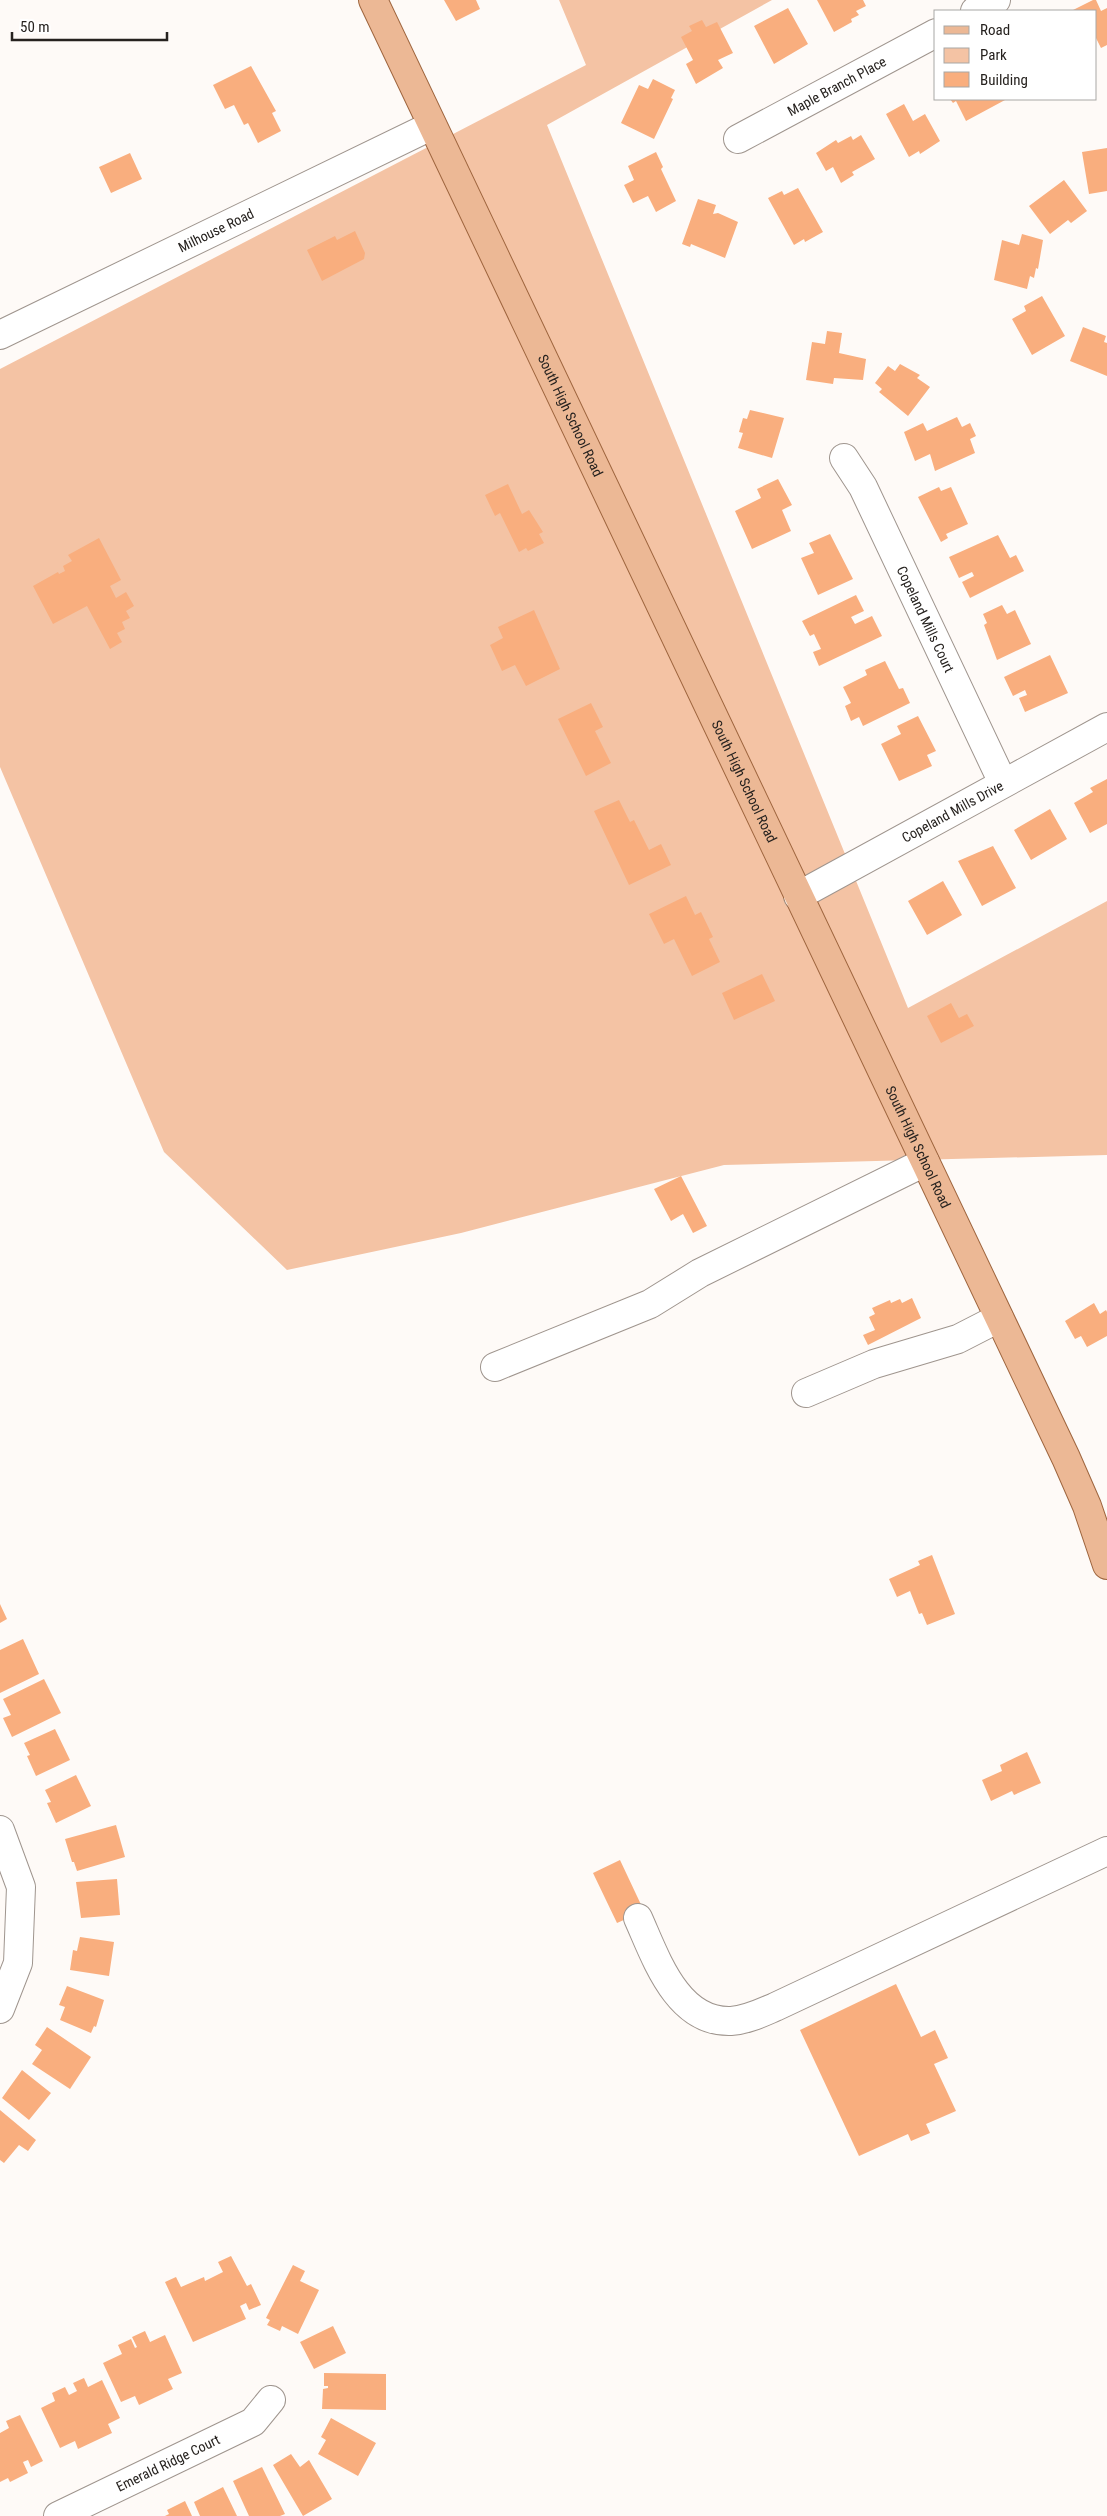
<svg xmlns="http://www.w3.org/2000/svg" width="1107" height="2516" font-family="'Roboto Condensed',sans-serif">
  <rect width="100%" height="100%" fill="#fefaf7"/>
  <!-- green -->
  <path fill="#f4c3a4" d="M 559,0 L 772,0 L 547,125 L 908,1008 L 1107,901 L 1107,1155 L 724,1165 L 461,1233 L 287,1270 L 164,1152 L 0,767 L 0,369 L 586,65 Z"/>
  <!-- building -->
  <path fill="#f9ae7e" d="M 444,0 L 476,0 L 480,9 L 456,21 Z
    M 817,0 L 863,0 L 866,6 L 856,11 L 859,15 L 851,19 L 852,22 L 834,32 Z
    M 1093,0 L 1096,0 L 1101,11 L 1107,8 L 1107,45 L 1101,48 L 1096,38 L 1096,11 L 1073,10 Z
    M 788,8 L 808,44 L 774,64 L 754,26 Z
    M 702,20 L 706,27 L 717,22 L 733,53 L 718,60 L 723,68 L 696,84 L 686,64 L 693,60 L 681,37 L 692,31 L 689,26 Z
    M 251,66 L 276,111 L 272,113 L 281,131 L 258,143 L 248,123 L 244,125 L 234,105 L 225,109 L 213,85 Z
    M 653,79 L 675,90 L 671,98 L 673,99 L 654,139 L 621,123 L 639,85 L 648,89 Z
    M 950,99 L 1004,99 L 1005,100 L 966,121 L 956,101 L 953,103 Z
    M 904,104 L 913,121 L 925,114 L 940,141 L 920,154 L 919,151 L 909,157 L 886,114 Z
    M 861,135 L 875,159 L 852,172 L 854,175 L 841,183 L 833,167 L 826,171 L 816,153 L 836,140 L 838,143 L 851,136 L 853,140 Z
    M 1107,148 L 1107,191 L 1089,194 L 1082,152 Z
    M 656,152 L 663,167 L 661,169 L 676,201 L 656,212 L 648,196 L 633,203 L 624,185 L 634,180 L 628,166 Z
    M 130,153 L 142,179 L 111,193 L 99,167 Z
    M 1064,180 L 1087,211 L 1071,223 L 1068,220 L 1050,234 L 1029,206 Z
    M 798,188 L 823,232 L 805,242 L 804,239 L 794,245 L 768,198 L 782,191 L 784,195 Z
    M 698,199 L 716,205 L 713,214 L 718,213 L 738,222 L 725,258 L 691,244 L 690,247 L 682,244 Z
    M 355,231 L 365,253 L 364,259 L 322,281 L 307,250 L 335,236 L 337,240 Z
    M 1022,234 L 1043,240 L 1038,269 L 1036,268 L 1034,278 L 1030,276 L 1027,289 L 994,280 L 1002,240 L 1019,245 Z
    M 1042,296 L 1065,336 L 1032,355 L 1012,319 L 1026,311 L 1024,306 Z
    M 1083,327 L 1106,336 L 1104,342 L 1107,343 L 1107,376 L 1070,361 Z
    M 827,331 L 842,333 L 839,353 L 866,359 L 863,380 L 834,378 L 833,384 L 806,380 L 812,342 L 825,344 Z
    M 900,364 L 920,375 L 917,378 L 930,387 L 908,416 L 879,392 L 882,389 L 875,383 L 888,366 L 895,371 Z
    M 750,410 L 784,418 L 772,458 L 738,448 L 743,433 L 739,432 L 743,418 L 747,419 Z
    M 957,417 L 962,427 L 970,423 L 976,436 L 970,439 L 975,453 L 935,471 L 930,454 L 915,461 L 904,432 L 923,423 L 927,431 Z
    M 778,479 L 792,505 L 782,510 L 791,531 L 752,549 L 735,511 L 761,498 L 757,489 Z
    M 508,484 L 522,514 L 529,510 L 543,532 L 539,534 L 544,543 L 528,551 L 526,548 L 519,552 L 500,513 L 495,516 L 485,495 Z
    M 939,487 L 941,491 L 951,487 L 968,524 L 946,534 L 948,538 L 941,542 L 918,497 Z
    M 830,534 L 853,579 L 818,595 L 801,558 L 814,553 L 809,543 Z
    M 998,535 L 1010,558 L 1016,555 L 1024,571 L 970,598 L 962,582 L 974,576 L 972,572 L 959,578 L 949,557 Z
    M 99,538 L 121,580 L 110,586 L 116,598 L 126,592 L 134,606 L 126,611 L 130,618 L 122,622 L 125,629 L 117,633 L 122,642 L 110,649 L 87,606 L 53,624 L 33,586 L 58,572 L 59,574 L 65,571 L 63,566 L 72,561 L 68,555 Z
    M 856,595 L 864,611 L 851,617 L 855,624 L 872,616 L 882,636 L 819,666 L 813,652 L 821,649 L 814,634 L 810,636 L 802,621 Z
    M 1002,605 L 1007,614 L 1015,610 L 1031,644 L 997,660 L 984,625 L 987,623 L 983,614 Z
    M 534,610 L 560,669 L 526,686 L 515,665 L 502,671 L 490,645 L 503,638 L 498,627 Z
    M 1050,655 L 1068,693 L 1025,712 L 1019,698 L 1027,695 L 1025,690 L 1013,696 L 1004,677 Z
    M 885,661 L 899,689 L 903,688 L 910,703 L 863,726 L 859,717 L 851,721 L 845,706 L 851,703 L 843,687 L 867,675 L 865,670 Z
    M 591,703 L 603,727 L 595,731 L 611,763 L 586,776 L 558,719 Z
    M 918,716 L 936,751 L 927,755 L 932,766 L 899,781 L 881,744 L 901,734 L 897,726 Z
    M 1107,779 L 1107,824 L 1090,833 L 1074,803 L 1093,792 L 1090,788 Z
    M 619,800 L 630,822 L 634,820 L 649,850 L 661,844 L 671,865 L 629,885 L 594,811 Z
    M 1050,809 L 1067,839 L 1031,860 L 1014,830 Z
    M 993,846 L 1016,888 L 982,906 L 958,861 Z
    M 943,881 L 962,915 L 927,935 L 908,901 Z
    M 686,896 L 695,915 L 701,912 L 713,937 L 709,939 L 720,962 L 692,976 L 674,939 L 664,944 L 649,914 Z
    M 762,974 L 775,1001 L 734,1020 L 722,993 Z
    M 951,1003 L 959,1018 L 967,1014 L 974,1026 L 941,1043 L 927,1016 Z
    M 681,1176 L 707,1226 L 693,1233 L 683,1214 L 671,1221 L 654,1189 Z
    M 912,1298 L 921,1318 L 868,1345 L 863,1335 L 875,1330 L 869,1317 L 875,1314 L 872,1308 L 890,1300 L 891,1303 L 900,1299 L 902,1303 Z
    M 1094,1303 L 1100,1314 L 1106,1310 L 1107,1312 L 1107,1336 L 1087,1347 L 1081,1336 L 1075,1339 L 1065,1321 Z
    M 932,1555 L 955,1614 L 927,1625 L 922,1613 L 919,1614 L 910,1591 L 897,1597 L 889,1579 L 920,1565 L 918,1561 Z
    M 0,1604 L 7,1619 L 0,1623 Z
    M 23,1639 L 39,1674 L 0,1693 L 0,1650 Z
    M 44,1679 L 61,1713 L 12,1737 L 3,1718 L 11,1715 L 3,1699 Z
    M 55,1729 L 70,1760 L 36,1776 L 27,1756 L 30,1755 L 24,1743 Z
    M 1027,1752 L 1041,1783 L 1014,1795 L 1012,1791 L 991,1801 L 982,1780 L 1002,1771 L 1000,1765 Z
    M 76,1775 L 91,1806 L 56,1823 L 47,1803 L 51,1802 L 45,1790 Z
    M 116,1825 L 125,1857 L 77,1871 L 74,1862 L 72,1862 L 65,1839 Z
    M 620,1860 L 644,1911 L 617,1923 L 593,1873 Z
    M 117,1879 L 120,1915 L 81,1918 L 76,1882 Z
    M 80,1937 L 114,1942 L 109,1976 L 70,1970 L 73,1950 L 77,1951 Z
    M 896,1984 L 921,2037 L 935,2030 L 948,2058 L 934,2064 L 956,2111 L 926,2124 L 930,2133 L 911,2141 L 908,2134 L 859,2156 L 800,2030 Z
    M 67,1986 L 104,2000 L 96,2027 L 94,2026 L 91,2033 L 60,2020 L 65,2007 L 59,2005 Z
    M 47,2027 L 91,2057 L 70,2089 L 32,2064 L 42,2050 L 35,2045 Z
    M 22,2070 L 51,2093 L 29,2120 L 2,2098 Z
    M 0,2110 L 36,2140 L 28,2151 L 19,2145 L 4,2163 L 0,2160 Z
    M 231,2256 L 247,2286 L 251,2284 L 261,2305 L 249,2310 L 246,2303 L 240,2306 L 246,2319 L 193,2342 L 165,2282 L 176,2277 L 181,2287 L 204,2277 L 205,2281 L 223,2272 L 218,2262 Z
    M 293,2265 L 305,2271 L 300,2281 L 319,2290 L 298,2334 L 282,2326 L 280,2331 L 267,2325 L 270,2320 L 266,2318 Z
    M 333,2326 L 346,2353 L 314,2369 L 300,2342 Z
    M 145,2331 L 150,2342 L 165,2335 L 182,2373 L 168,2379 L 173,2389 L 139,2405 L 135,2396 L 121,2402 L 103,2363 L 122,2354 L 118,2345 L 131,2339 L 135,2348 L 137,2347 L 132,2337 Z
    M 324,2373 L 386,2374 L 386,2410 L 322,2409 L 323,2389 L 328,2388 L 328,2386 L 324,2386 Z
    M 84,2378 L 88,2387 L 102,2380 L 120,2418 L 108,2424 L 112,2433 L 78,2449 L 75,2441 L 60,2448 L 41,2408 L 55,2401 L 52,2393 L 65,2387 L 69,2395 L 77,2391 L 73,2383 Z
    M 20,2415 L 43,2461 L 31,2467 L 28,2460 L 23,2462 L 28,2473 L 10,2482 L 8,2478 L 0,2482 L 0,2433 L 9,2428 L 6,2421 Z
    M 331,2418 L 376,2443 L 358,2476 L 318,2454 L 326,2440 L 321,2437 Z
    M 291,2454 L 300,2467 L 309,2460 L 332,2499 L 303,2516 L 273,2465 Z
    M 262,2467 L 285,2514 L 280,2516 L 249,2516 L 233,2481 Z
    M 223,2487 L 237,2516 L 200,2516 L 194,2502 Z
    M 185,2501 L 192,2516 L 165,2516 L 169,2514 L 167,2510 Z"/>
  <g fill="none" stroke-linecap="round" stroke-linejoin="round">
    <defs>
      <g id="minor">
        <path d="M 975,11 L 996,0"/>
        <path id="s1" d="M 738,139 L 936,33"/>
        <path id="s2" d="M 0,335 L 431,126"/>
        <path id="s3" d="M 844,458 L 863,487 L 1003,783"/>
        <path id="s4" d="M 798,896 L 1107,727"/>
        <path d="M 495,1367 L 650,1304 L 700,1273 L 925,1162"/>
        <path d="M 806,1393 L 874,1364 L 958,1339 L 999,1318"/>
        <path d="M 0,1830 L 21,1887 L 18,1963 L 0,2009"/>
        <path d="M 638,1918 C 656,1958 677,2023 731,2021 C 747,2020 761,2013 775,2007 L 1107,1851"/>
        <path id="s5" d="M 58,2516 L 253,2422 L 271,2400"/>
      </g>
      <g id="major">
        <path id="s6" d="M 373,0 L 1066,1458 L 1087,1506 L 1107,1565"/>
      </g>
    </defs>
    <!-- minor casing -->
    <use href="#minor" stroke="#9f958e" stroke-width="30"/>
    <!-- major casing -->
    <use href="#major" stroke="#9e653e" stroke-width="30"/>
    <!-- minor -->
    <use href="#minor" stroke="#fff" stroke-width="28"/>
    <!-- major -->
    <use href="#major" stroke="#ecb895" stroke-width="28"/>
  </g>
  <g text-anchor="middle" stroke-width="4" stroke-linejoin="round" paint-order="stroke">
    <!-- street labels -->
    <g font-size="14" fill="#26221f" stroke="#fff">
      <text dy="5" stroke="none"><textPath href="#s1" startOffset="112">Maple Branch Place</textPath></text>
      <text dy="5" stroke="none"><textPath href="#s2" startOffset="240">Milhouse Road</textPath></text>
      <text dy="5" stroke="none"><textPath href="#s6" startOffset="460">South High School Road</textPath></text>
      <text dy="5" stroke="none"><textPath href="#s3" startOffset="181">Copeland Mills Court</textPath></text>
      <text dy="5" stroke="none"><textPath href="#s6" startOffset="865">South High School Road</textPath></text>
      <text dy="5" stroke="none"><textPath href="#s4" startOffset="176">Copeland Mills Drive</textPath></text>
      <text dy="5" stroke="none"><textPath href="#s6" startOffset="1270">South High School Road</textPath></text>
      <text dy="5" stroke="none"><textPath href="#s5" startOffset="122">Emerald Ridge Court</textPath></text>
    </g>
  </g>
  <!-- legend -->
  <rect x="934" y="10" width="162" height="90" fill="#ffffff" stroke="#a8a7a5"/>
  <rect x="944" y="26" width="25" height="8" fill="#ecb895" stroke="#a8a7a5"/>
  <text x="980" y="35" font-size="15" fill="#26221f">Road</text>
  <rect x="944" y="48" width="25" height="15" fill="#f4c3a4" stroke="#a8a7a5"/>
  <text x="980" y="60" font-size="15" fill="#26221f">Park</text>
  <rect x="944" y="72" width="25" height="15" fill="#f9ae7e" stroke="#a8a7a5"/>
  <text x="980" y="85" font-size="15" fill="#26221f">Building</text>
  <!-- scale -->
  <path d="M12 32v8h155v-8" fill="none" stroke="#26221f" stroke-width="2.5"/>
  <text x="20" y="32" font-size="15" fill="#26221f" stroke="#ffffff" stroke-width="4" paint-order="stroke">50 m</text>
</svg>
